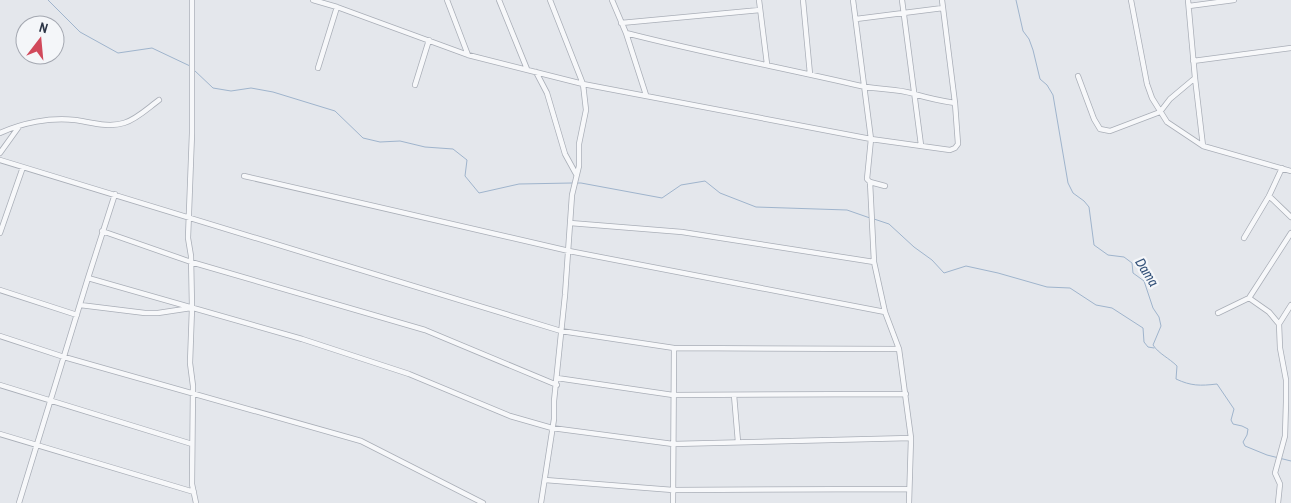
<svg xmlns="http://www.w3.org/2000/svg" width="1291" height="503" font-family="'Archivo Narrow',sans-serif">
  <rect width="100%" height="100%" fill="#e4e7ec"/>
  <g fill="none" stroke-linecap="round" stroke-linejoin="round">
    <!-- stream -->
    <path stroke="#9fb4cc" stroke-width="1" d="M 48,0 L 80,32 L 118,53 L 152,48 L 190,66
      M 1016,0 L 1023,31 L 1029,39 L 1033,50 L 1040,79 L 1047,85 L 1053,95 L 1068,183 L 1073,193 L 1084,201 L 1089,207 L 1094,245 L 1108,255 L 1124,257 L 1132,263 L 1133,273 L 1144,281 L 1153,308 L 1159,317 L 1161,326 L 1153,345 C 1159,354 1169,358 1177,366 L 1176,379 C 1191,386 1200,386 1217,384 L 1234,409 L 1231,420 L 1233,424 L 1242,426 L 1248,429 L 1247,435 L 1243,442 L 1245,446 L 1267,455 L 1291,461
      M 194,70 L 213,88 L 231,91 L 251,88 L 273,92 L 335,111 L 363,138 L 380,142 L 400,141 L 425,147 L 453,149 L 467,160 L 465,176 L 479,193 L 519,184 L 572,183
      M 576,183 L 581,183 L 662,198 L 681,185 L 705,181 L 720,193 L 756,207 L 847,210 L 870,218
      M 874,219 L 889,224 L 914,247 L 932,260 L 944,273 L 966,266 L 998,273 L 1047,287 L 1070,288 L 1096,305 L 1112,308 L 1143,328 L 1144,342 L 1148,347 L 1154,348"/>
    <defs>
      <path id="street" d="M 192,0 L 192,133 L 188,238 L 191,256 L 192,308 L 190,363 L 193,386 L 192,484 L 196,503
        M 313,0 L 337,7 L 468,55 L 583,84 L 871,139 L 950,150 L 955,148 L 958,144 L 955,103 L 942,0
        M 447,0 L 468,55
        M 499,0 L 527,69
        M 612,0 L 626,33 L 646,95
        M 759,0 L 767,64
        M 803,0 L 810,74
        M 853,0 L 871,139 L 867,179 L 870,182 L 885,186
        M 902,0 L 921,145
        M 1131,0 L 1147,84 L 1152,98 L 1167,122 L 1203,146 L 1291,171
        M 1188,0 L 1195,78 L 1203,146
        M 1189,6 L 1234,0
        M 856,19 L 943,8
        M 621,23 L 760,10
        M 626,33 C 704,53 783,68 861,86 C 878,90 897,88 914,94 C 928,98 941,101 955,103
        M 1193,61 L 1291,48
        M 318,68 L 337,7
        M 536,72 L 547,93 L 565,154 L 576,174
        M 1078,76 L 1094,119 L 1100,129 L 1110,131 L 1160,112 L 1170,99 L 1195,78
        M 415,85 L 429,40
        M 0,133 C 22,123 50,117 75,120 C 90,122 108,128 124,123 C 137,119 148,108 159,100
        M 0,153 L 18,128
        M 0,160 L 561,331 L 674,348 L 899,349
        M 244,176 L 569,251 L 885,312
        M 870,182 L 874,262 L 885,312 L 899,349 L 911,438 L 909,503
        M 1269,196 L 1291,217
        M 570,223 L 682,232 L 874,262
        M 102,231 L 191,262 L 425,330 L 557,385
        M 0,233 L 23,167
        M 1244,238 L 1269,196 L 1282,168
        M 88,278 L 302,339 L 409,374 L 510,416 L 552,428 L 673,444 L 911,438
        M 0,290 L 77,315
        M 1249,298 L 1269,312 L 1279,324 L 1280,348 L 1286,380 L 1286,402 L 1285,436 L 1275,473 L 1280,484 L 1278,503
        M 80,305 L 145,313 L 158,313 L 191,308
        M 1218,313 L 1249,298 L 1291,233
        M 1279,324 L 1291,305
        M 0,336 L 64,357 L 361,441 L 483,503
        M 557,378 L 673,395 L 906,394
        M 0,385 L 192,444
        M 734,395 L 738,442
        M 0,434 L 194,492
        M 545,480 L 673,490 L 909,489
        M 19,503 L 88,278 L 115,194
        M 541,503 L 554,419 L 554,401 L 565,295 L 572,195 L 579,166 L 579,144 L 586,110 L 583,84 L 550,0
        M 673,503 L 674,348"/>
    </defs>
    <!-- street casing -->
    <use href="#street" stroke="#a9aeb7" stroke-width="6"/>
    <!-- street -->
    <use href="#street" stroke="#f7f8fa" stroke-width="4.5"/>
  </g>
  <g text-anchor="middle" stroke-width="4.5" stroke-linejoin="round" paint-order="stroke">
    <!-- water labels -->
    <g font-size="14" font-style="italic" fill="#34527a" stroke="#f4f6f9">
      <text transform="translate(1147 272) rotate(58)" y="5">Dama</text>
    </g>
  </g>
  <!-- north arrow -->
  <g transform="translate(40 40) rotate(16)"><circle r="24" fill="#f4f6f9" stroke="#a4a8b1"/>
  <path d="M0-4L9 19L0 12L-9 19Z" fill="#d1495b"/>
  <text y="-8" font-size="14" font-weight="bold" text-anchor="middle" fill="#2b3445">N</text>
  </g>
</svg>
